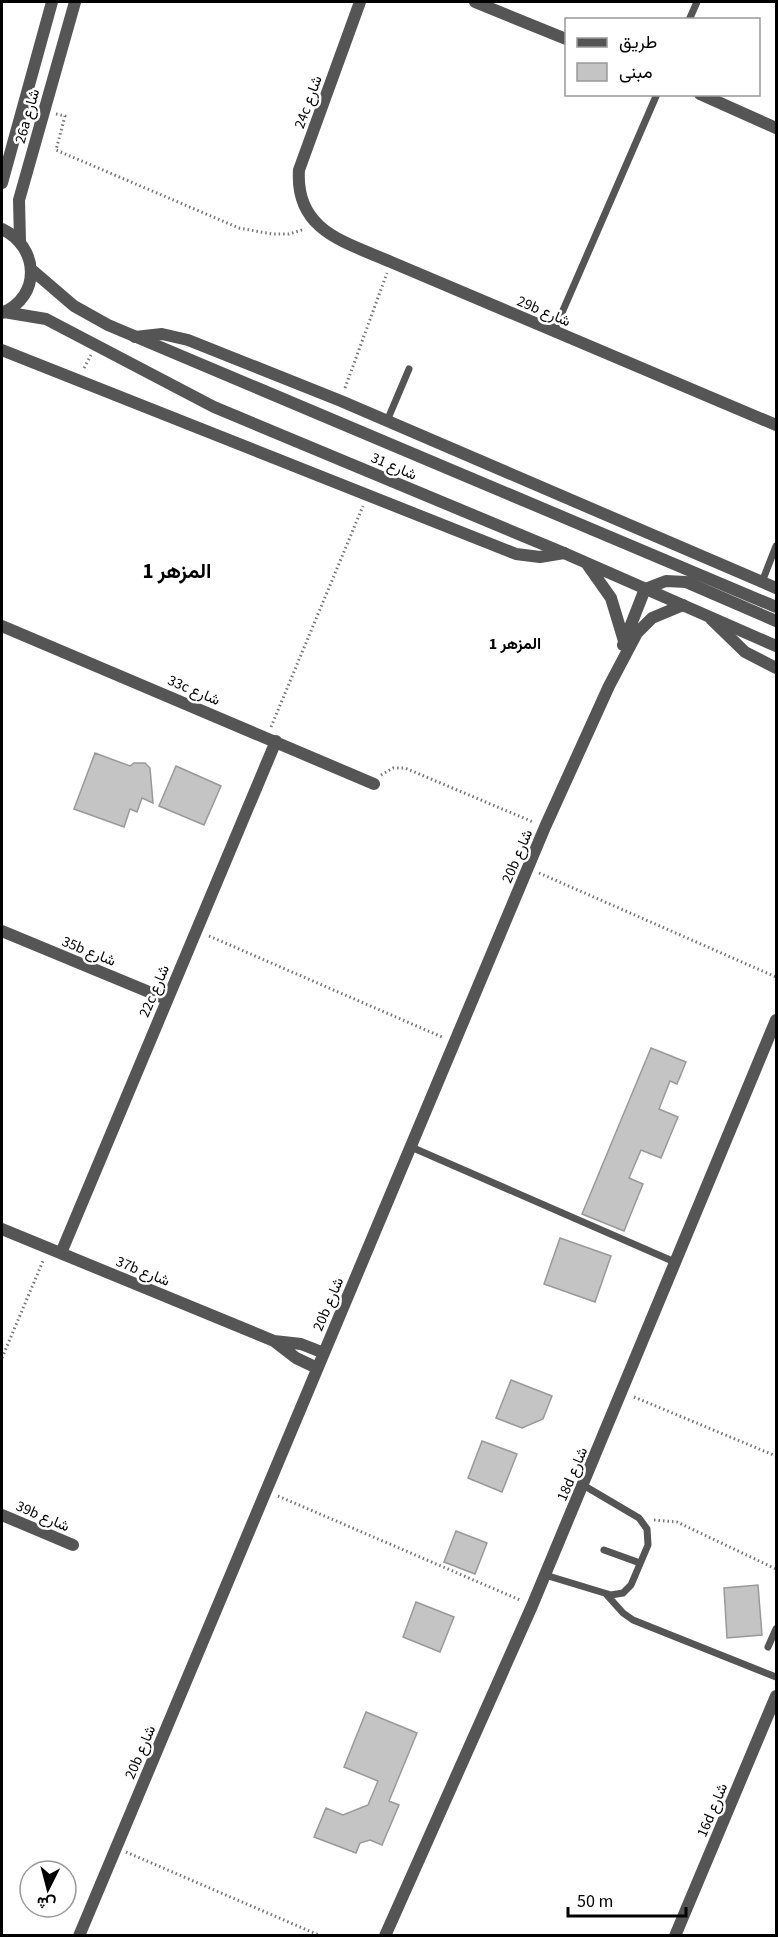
<svg xmlns="http://www.w3.org/2000/svg" width="778" height="1937" font-family="'Source Sans 3',Vazirmatn,sans-serif">
  <rect width="100%" height="100%" fill="#fff"/>
  <!-- building -->
  <path fill="#c4c4c4" stroke="#999" stroke-width="1.5" d="M 95,753 L 130,766 L 134,763 L 145,763 L 150,768 L 153,803 L 142,798 L 137,812 L 130,809 L 124,827 L 74,809 Z
    M 176,766 L 221,786 L 204,825 L 159,806 Z
    M 651,1048 L 686,1062 L 677,1084 L 670,1081 L 659,1109 L 678,1117 L 661,1158 L 641,1150 L 629,1178 L 643,1184 L 624,1231 L 582,1214 Z
    M 560,1238 L 611,1256 L 595,1302 L 544,1284 Z
    M 511,1380 L 552,1396 L 543,1419 L 522,1428 L 496,1418 Z
    M 482,1441 L 517,1454 L 502,1492 L 468,1478 Z
    M 456,1531 L 487,1543 L 475,1574 L 444,1562 Z
    M 758,1585 L 762,1635 L 727,1638 L 724,1588 Z
    M 416,1602 L 454,1617 L 440,1652 L 403,1637 Z
    M 366,1712 L 417,1733 L 389,1801 L 399,1805 L 382,1845 L 370,1840 L 360,1843 L 356,1853 L 314,1837 L 326,1808 L 343,1815 L 368,1805 L 378,1781 L 344,1767 Z"/>
  <g fill="none" stroke-linecap="round" stroke-linejoin="round">
    <!-- path -->
    <path stroke="#777" stroke-width="3" stroke-dasharray="1.5 3" stroke-linecap="butt" d="M 56,114 L 65,116 L 56,150 L 239,228 L 272,234 L 289,234 L 305,229
      M 84,368 L 91,355
      M 345,388 L 387,273
      M 271,727 L 363,506
      M 381,775 L 393,768 L 405,768 L 533,822
      M 539,873 L 776,977
      M 209,936 L 442,1037
      M 2,1358 L 43,1261
      M 634,1397 L 776,1456
      M 278,1496 L 520,1600
      M 654,1520 L 677,1522 L 776,1569
      M 126,1852 L 321,1936"/>
    <!-- service -->
    <path stroke="#555" stroke-width="7" d="M 689,20 L 697,2
      M 554,331 L 657,94
      M 387,421 L 409,369
      M 762,582 L 776,546
      M 411,1147 L 677,1263
      M 604,1550 L 640,1563
      M 545,1575 L 611,1595 L 623,1593 L 631,1585 L 648,1545 L 647,1529 L 639,1518 L 583,1485
      M 606,1594 L 623,1613 L 633,1620 L 776,1677
      M 768,1647 L 776,1629"/>
    <!-- minor -->
    <path stroke="#555" stroke-width="12" d="M 360,2 L 299,170 C 295,231 345,242 391,262 L 776,425
      M 475,2 L 566,39
      M 700,94 L 776,128
      M 2,183 L 52,2
      M 20,241 L 19,200 L 75,2
      M 135,337 L 162,334 L 188,340 L 341,401 L 776,588
      M 2,350 L 516,554 L 540,557 L 564,553
      M 711,619 L 745,652 L 776,668
      M 2,626 L 374,784
      M 623,645 L 645,589
      M 2,931 L 166,999
      M 2,1229 L 274,1341 L 301,1344 L 324,1353
      M 61,1253 L 276,741
      M 274,1341 L 296,1358 L 317,1368
      M 2,1515 L 73,1545
      M 79,1936 L 545,827 L 609,686 L 637,633 L 652,618 L 683,605
      M 385,1936 L 532,1606 L 776,1020
      M 675,1936 L 776,1696"/>
    <!-- tertiary -->
    <path stroke="#555" stroke-width="12" d="M 2,229 C 39,247 42,296 2,313
      M 32,270 L 74,306 L 108,325 L 776,607
      M 4,312 L 46,319 L 214,407 L 564,553 L 776,646
      M 587,564 L 611,598 L 624,641
      M 645,589 L 666,581 L 686,582 L 776,621"/>
  </g>
  <g text-anchor="middle" stroke-width="5" stroke-linejoin="round" paint-order="stroke">
    <!-- street labels -->
    <g font-size="15" fill="#000" stroke="#fff">
      <text transform="translate(308 102) rotate(-70)" y="5">24c شارع</text>
      <text transform="translate(27 116) rotate(-74)" y="5">26a شارع</text>
      <text transform="translate(544 311) rotate(23)" y="5">29b شارع</text>
      <text transform="translate(394 466) rotate(23)" y="5">شارع 31</text>
      <text transform="translate(194 690) rotate(23)" y="5">33c شارع</text>
      <text transform="translate(517 856) rotate(-67)" y="5">20b شارع</text>
      <text transform="translate(89 951) rotate(22)" y="5">35b شارع</text>
      <text transform="translate(154 991) rotate(-67)" y="5">22c شارع</text>
      <text transform="translate(143 1271) rotate(22)" y="5">37b شارع</text>
      <text transform="translate(328 1304) rotate(-67)" y="5">20b شارع</text>
      <text transform="translate(572 1474) rotate(-67)" y="5">18d شارع</text>
      <text transform="translate(43 1516) rotate(23)" y="5">39b شارع</text>
      <text transform="translate(140 1752) rotate(-67)" y="5">20b شارع</text>
      <text transform="translate(712 1810) rotate(-67)" y="5">16d شارع</text>
    </g>
    <!-- neighbourhood labels -->
    <g font-size="16" font-weight="bold" fill="#000" stroke="#fff">
      <text x="515" y="649">المزهر 1</text>
    </g>
    <!-- district labels -->
    <g font-size="21" font-weight="bold" fill="#000" stroke="#fff">
      <text x="177" y="578">المزهر 1</text>
    </g>
  </g>
  <!-- border -->
  <rect width="778" height="1937" fill="none" stroke="#000000" stroke-width="6"/>
  <!-- legend -->
  <rect x="565" y="18" width="195" height="78" fill="#ffffff" stroke="#999999" stroke-width="1.5"/>
  <rect x="577" y="38" width="30" height="9" fill="#555555" stroke="#999999" stroke-width="1.5"/>
  <text x="619" y="48" font-size="18" fill="#000000">طريق</text>
  <rect x="577" y="63" width="30" height="18" fill="#c4c4c4" stroke="#999999" stroke-width="1.5"/>
  <text x="619" y="78" font-size="18" fill="#000000">مبنى</text>
  <!-- north arrow -->
  <g transform="translate(48 1889) rotate(186)"><circle r="28" fill="#ffffff" stroke="#999999" stroke-width="1.5"/>
  <path d="M0-4.5L10 22L0 15L-10 22Z" fill="#000000"/>
  <text y="-9" font-size="16" font-weight="bold" text-anchor="middle" fill="#000000">ش</text>
  </g>
  <!-- scale -->
  <path d="M568 1907v9h118v-9" fill="none" stroke="#000000" stroke-width="3"/>
  <text x="577" y="1907" font-size="18" fill="#000000" stroke="#ffffff" stroke-width="4.5" paint-order="stroke">50 m</text>
</svg>
